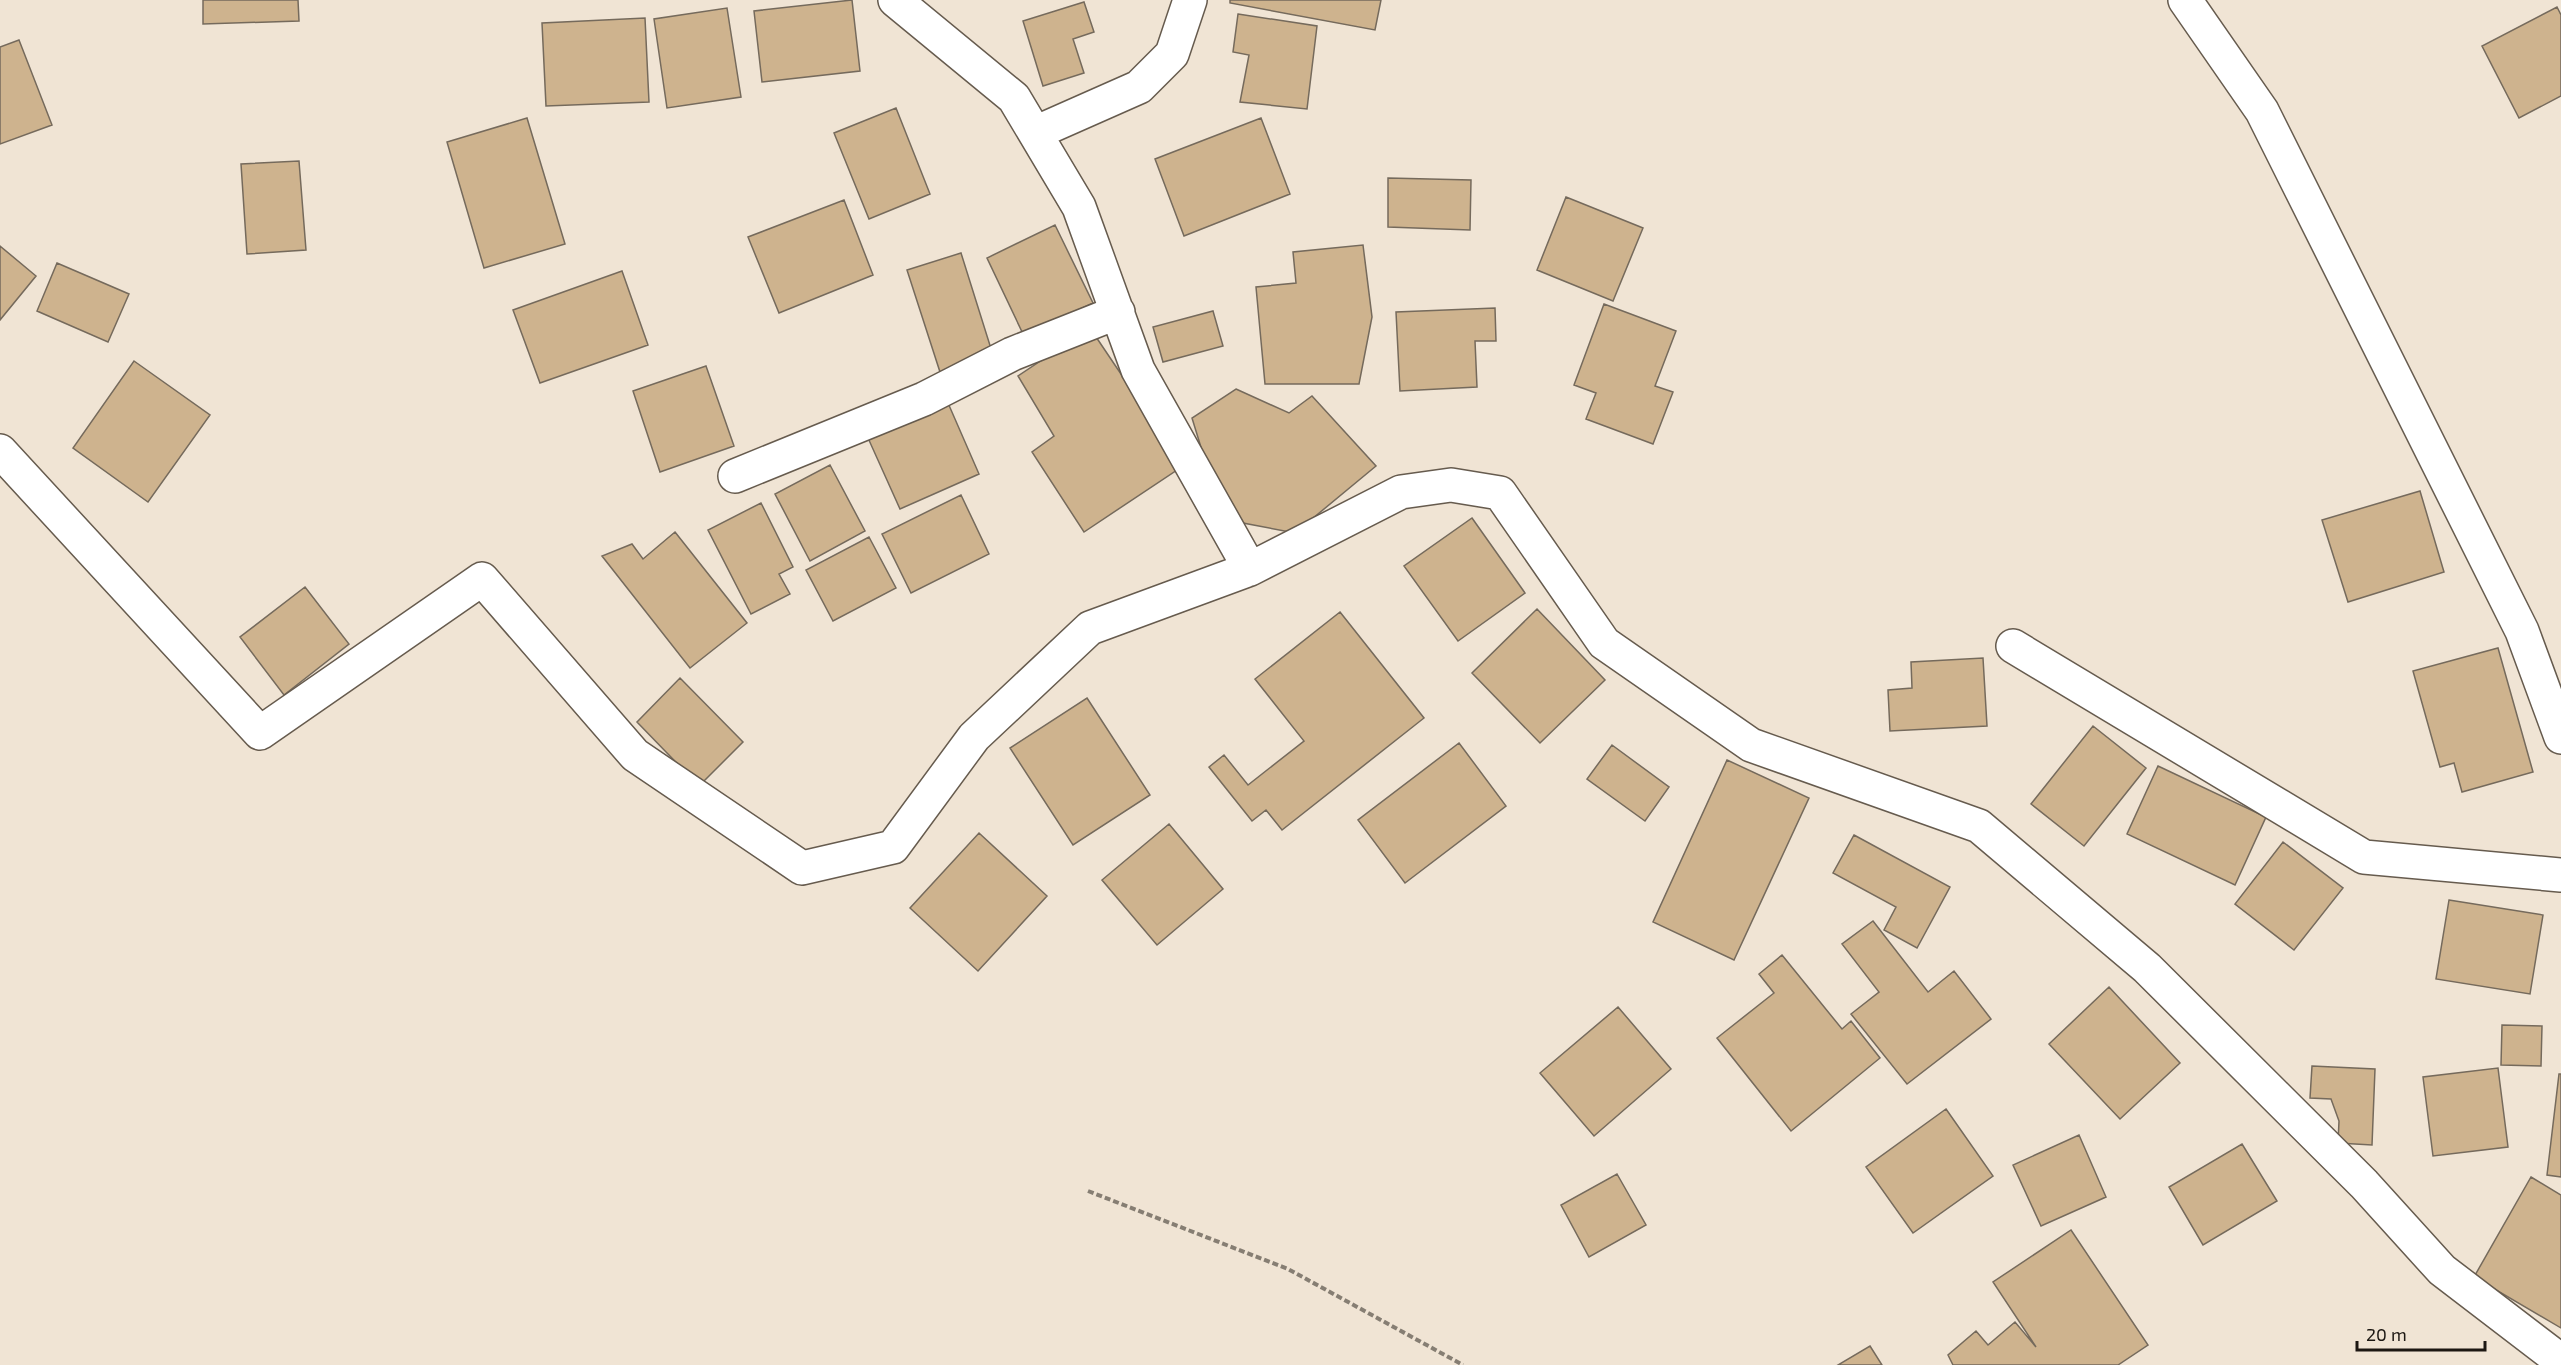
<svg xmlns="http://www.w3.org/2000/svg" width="2561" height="1365" font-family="'Exo 2',sans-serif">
  <rect width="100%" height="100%" fill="#f0e4d4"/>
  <!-- building -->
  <path fill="#ceb38e" stroke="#756a5c" stroke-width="1.5" d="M 203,0 L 298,0 L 299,21 L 203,24 Z
    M 852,0 L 860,71 L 762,82 L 754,11 Z
    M 1230,0 L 1381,0 L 1375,30 L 1230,3 Z
    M 1084,2 L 1094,32 L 1073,39 L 1084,73 L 1043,86 L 1023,21 Z
    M 2557,7 L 2561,15 L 2561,96 L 2519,118 L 2482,46 Z
    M 727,8 L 741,97 L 667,108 L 654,19 Z
    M 1238,14 L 1317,26 L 1307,109 L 1240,102 L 1249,55 L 1233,52 Z
    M 645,18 L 649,102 L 546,106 L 542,23 Z
    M 19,40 L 52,125 L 0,144 L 0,47 Z
    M 896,108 L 930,194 L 869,219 L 834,133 Z
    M 527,118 L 565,244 L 484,268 L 447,142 Z
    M 1261,118 L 1290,194 L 1184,236 L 1155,159 Z
    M 299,161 L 306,250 L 247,254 L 241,164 Z
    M 1388,178 L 1471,180 L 1470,230 L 1388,227 Z
    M 1566,197 L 1643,228 L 1613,301 L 1537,270 Z
    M 844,200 L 873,275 L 779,313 L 748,237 Z
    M 1055,225 L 1093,303 L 1024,336 L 987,258 Z
    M 1363,245 L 1372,317 L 1359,384 L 1265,384 L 1256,287 L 1296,283 L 1293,252 Z
    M 0,246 L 36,276 L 0,320 Z
    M 961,253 L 993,355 L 940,372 L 907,270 Z
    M 57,263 L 129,294 L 108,342 L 37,311 Z
    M 622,271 L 648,345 L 540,383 L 513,310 Z
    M 1604,304 L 1676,331 L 1655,386 L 1673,392 L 1653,444 L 1586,419 L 1596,393 L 1574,385 Z
    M 1495,308 L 1496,341 L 1475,341 L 1477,387 L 1400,391 L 1396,312 Z
    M 1213,311 L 1223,346 L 1163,362 L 1153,327 Z
    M 1090,328 L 1183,466 L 1084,532 L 1032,452 L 1054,436 L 1018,376 Z
    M 134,361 L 210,415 L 148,502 L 73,448 Z
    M 706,366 L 734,446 L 660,472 L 633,391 Z
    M 1236,389 L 1289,413 L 1312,396 L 1376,466 L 1295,533 L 1243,523 L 1207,467 L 1192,418 Z
    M 948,403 L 979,474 L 900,509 L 868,438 Z
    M 830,465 L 865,531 L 810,561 L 775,494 Z
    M 2420,491 L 2444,572 L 2348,602 L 2322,520 Z
    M 961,495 L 989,554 L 911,593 L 882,534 Z
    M 761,503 L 793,567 L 779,574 L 790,594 L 751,614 L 708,530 Z
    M 1472,518 L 1525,593 L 1458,641 L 1404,566 Z
    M 675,532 L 747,623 L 690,668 L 602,556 L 632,544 L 643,559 Z
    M 869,537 L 896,588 L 833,621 L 806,570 Z
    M 305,587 L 349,644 L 284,695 L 240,637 Z
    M 1537,609 L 1605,680 L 1540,743 L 1472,673 Z
    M 1340,612 L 1424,718 L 1282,830 L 1266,810 L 1252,821 L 1209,767 L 1224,755 L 1248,785 L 1304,741 L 1255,679 Z
    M 2498,648 L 2533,772 L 2462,792 L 2454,763 L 2440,767 L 2413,671 Z
    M 1983,658 L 1987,726 L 1890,731 L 1888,690 L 1912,688 L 1911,662 Z
    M 680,678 L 743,742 L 699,786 L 637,722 Z
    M 1087,698 L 1150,795 L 1073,845 L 1010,748 Z
    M 2093,726 L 2146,768 L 2084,846 L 2031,804 Z
    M 1459,743 L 1506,806 L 1405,883 L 1358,820 Z
    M 1612,745 L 1669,787 L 1645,821 L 1587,779 Z
    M 1727,760 L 1809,798 L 1734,960 L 1653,922 Z
    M 2158,766 L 2266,817 L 2235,885 L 2127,834 Z
    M 1169,824 L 1223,889 L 1157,945 L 1102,880 Z
    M 979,833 L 1047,896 L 978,971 L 910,908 Z
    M 1854,835 L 1950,887 L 1917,948 L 1884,930 L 1896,907 L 1833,873 Z
    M 2283,842 L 2343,888 L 2294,950 L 2235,904 Z
    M 2449,900 L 2543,915 L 2530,994 L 2436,979 Z
    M 1873,921 L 1928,992 L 1954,971 L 1991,1019 L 1907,1084 L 1851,1014 L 1879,992 L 1842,944 Z
    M 1782,955 L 1842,1029 L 1851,1021 L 1880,1058 L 1791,1131 L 1717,1038 L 1774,993 L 1759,974 Z
    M 2109,987 L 2180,1063 L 2120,1119 L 2049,1044 Z
    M 1618,1007 L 1671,1069 L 1594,1136 L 1540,1073 Z
    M 2502,1025 L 2542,1026 L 2541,1066 L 2501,1065 Z
    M 2312,1066 L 2375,1069 L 2372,1145 L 2338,1143 L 2339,1121 L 2331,1099 L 2310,1098 Z
    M 2498,1068 L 2508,1147 L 2433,1156 L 2423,1077 Z
    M 2559,1074 L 2561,1074 L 2561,1177 L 2547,1175 Z
    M 1946,1109 L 1993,1176 L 1913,1233 L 1866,1167 Z
    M 2079,1135 L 2106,1197 L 2041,1226 L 2013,1165 Z
    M 2242,1144 L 2277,1201 L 2203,1245 L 2169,1187 Z
    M 1617,1174 L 1646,1225 L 1589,1257 L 1561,1205 Z
    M 2531,1177 L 2561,1195 L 2561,1328 L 2474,1277 Z
    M 2071,1230 L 2148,1345 L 2118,1365 L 1953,1365 L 1948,1355 L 1976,1331 L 1988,1345 L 2015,1322 L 2036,1347 L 1993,1282 Z
    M 1870,1346 L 1882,1365 L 1838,1365 Z"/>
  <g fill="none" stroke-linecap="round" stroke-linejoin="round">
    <defs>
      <path id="minor" d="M 895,0 L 1014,98 L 1079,207 L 1138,370 L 1250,569 L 1401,492 L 1451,485 L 1500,493 L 1604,643 L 1751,745 L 1979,826 L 2147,968 L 2364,1184 L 2442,1270 L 2561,1361
        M 2185,0 L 2262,111 L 2522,631 L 2561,737
        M 1035,133 L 1139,87 L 1172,54 L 1190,0
        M 0,451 L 260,733 L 482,579 L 635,755 L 802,868 L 893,847 L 974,737 L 1090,628 L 1250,569
        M 735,476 L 924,399 L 1012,354 L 1118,312
        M 2013,646 L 2364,857 L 2561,875"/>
    </defs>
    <!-- minor casing -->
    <use href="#minor" stroke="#665b4e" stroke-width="36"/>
    <!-- path -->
    <path stroke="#867e73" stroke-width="4" stroke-dasharray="6 3" stroke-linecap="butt" d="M 1088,1191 L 1288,1269 L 1463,1365"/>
    <!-- minor -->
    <use href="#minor" stroke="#fff" stroke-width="33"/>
  </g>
  <!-- scale -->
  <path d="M2357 1341v9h128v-9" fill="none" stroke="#1c1712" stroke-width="3"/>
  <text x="2366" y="1341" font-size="18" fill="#1c1712" stroke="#f0e4d4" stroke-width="4.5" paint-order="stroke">20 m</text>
</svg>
